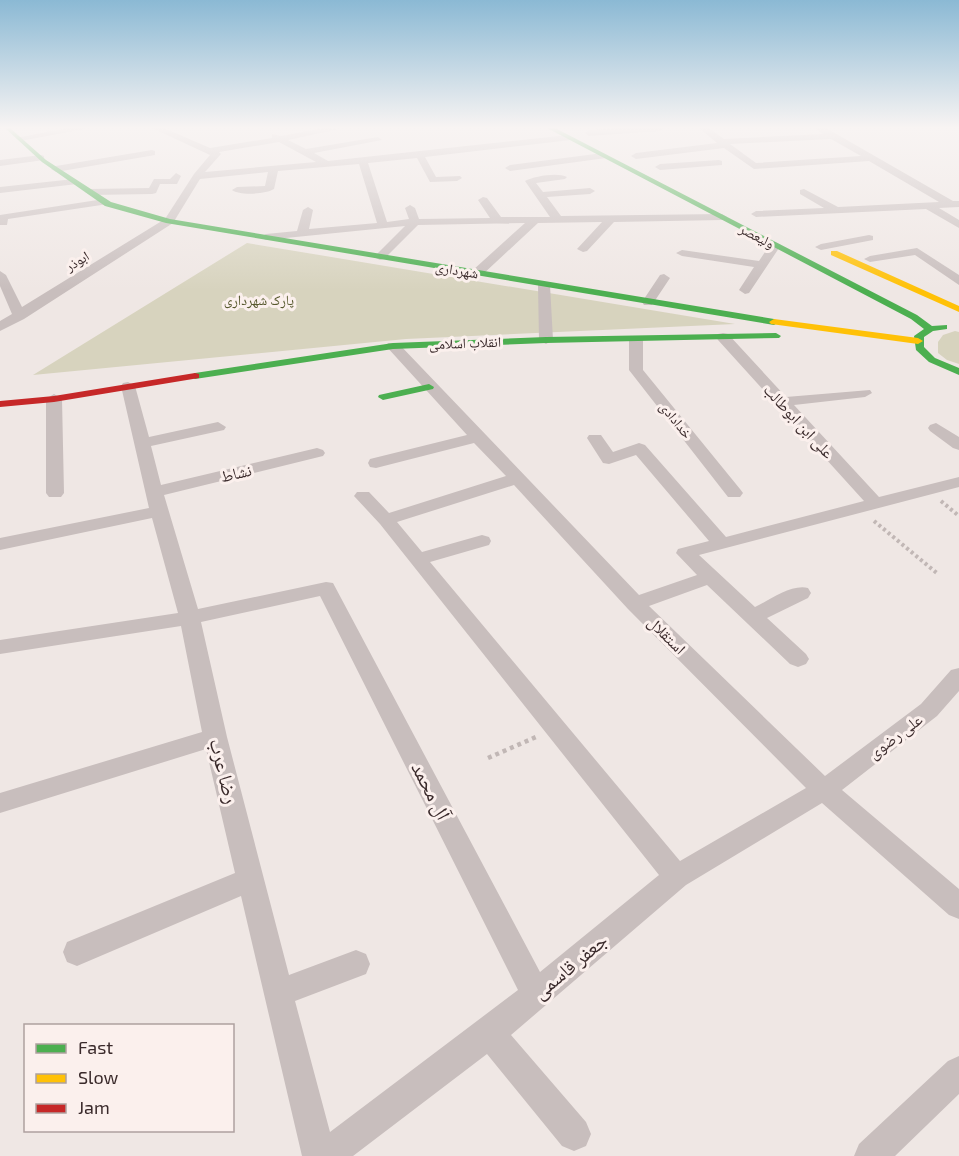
<svg xmlns="http://www.w3.org/2000/svg" width="959" height="1156" font-family="'Exo 2','Noto Naskh Arabic',sans-serif">
  <rect width="100%" height="100%" fill="#efe7e4"/>
  <!-- green -->
  <path fill="#d7d3be" d="M 247,243 L 735,324 L 406,339 L 33,375 Z
    M 955,331 L 959,332 L 959,364 L 947,360 L 938,353 L 938,342 L 943,335 Z"/>
  <g fill="none" stroke-linecap="round" stroke-linejoin="round">
    <!-- path-far1 -->
    <path stroke="#c1b7b5" stroke-width="4" stroke-dasharray="3 3" stroke-linecap="butt" d="M 941,501 L 959,516
      M 874,521 L 938,574"/>
    <!-- path -->
    <path stroke="#c1b7b5" stroke-width="4.5" stroke-dasharray="4 4" stroke-linecap="butt" d="M 488,758 L 536,737"/>
    <!-- street -->
    <path fill="#c8bebd" fill-rule="evenodd" d="M 67,128 L 90,128 L 20,141 L 16,138 Z
      M 152,128 L 164,128 L 210,148 L 272,138 L 272,134 L 281,136 L 324,128 L 339,129 L 288,140 L 306,149 L 378,137 L 382,140 L 314,153 L 328,161 L 568,135 L 572,138 L 571,140 L 425,157 L 436,177 L 460,176 L 462,178 L 457,181 L 430,182 L 417,158 L 368,163 L 387,222 L 409,219 L 405,208 L 410,205 L 415,208 L 419,219 L 490,218 L 478,200 L 483,197 L 487,198 L 501,217 L 550,217 L 525,181 C 534,176 558,172 567,177 L 565,179 L 536,183 L 543,192 L 590,188 L 595,191 L 590,194 L 547,197 L 561,216 L 722,214 L 727,217 L 722,220 L 614,222 L 587,251 L 583,252 L 577,249 L 602,222 L 538,223 L 481,276 L 473,276 L 473,270 L 525,223 L 418,225 L 384,259 L 380,260 L 374,257 L 405,226 L 266,240 L 260,237 L 266,234 L 297,231 L 303,210 L 308,207 L 313,210 L 309,229 L 377,223 L 359,164 L 278,171 L 274,189 C 266,194 240,196 232,190 L 237,187 L 265,186 L 268,172 L 200,179 L 173,223 L 24,319 L 0,331 L 0,321 L 12,314 L 0,286 L 0,271 L 6,275 L 22,307 L 165,219 L 194,174 L 210,155 ZM 279,142 L 316,162 L 205,172 L 221,154 L 219,152 Z
      M 619,128 L 664,128 L 660,131 L 589,136 L 585,133 L 589,130 Z
      M 699,128 L 709,128 L 724,139 L 823,134 L 815,128 L 826,128 L 953,201 L 959,201 L 959,207 L 939,208 L 959,220 L 959,228 L 926,209 L 756,217 L 751,214 L 756,211 L 824,208 L 800,194 L 800,190 L 804,189 L 838,207 L 939,202 L 869,161 L 754,169 L 724,148 L 636,159 L 631,156 L 636,153 L 717,143 ZM 831,139 L 861,156 L 756,163 L 730,144 Z
      M 152,150 L 155,151 L 155,155 L 56,172 L 51,169 L 56,166 Z
      M 603,153 L 608,156 L 606,158 L 510,171 L 505,168 L 510,165 Z
      M 41,155 L 44,156 L 44,160 L 0,166 L 0,160 Z
      M 719,160 L 722,161 L 722,165 L 660,170 L 655,167 L 660,164 Z
      M 176,173 L 181,176 L 177,184 L 160,184 L 156,193 L 152,194 L 90,195 L 85,192 L 90,189 L 149,188 L 154,179 L 170,179 Z
      M 74,179 L 77,180 L 77,184 L 0,193 L 0,187 Z
      M 104,199 L 109,202 L 108,204 L 8,219 L 7,225 L 0,225 L 0,215 Z
      M 869,235 L 873,236 L 873,240 L 821,250 L 815,247 L 821,244 Z
      M 775,242 L 781,245 L 749,293 L 745,294 L 739,290 L 754,267 L 682,256 L 676,253 L 682,250 L 759,261 L 771,243 Z
      M 917,248 L 959,275 L 959,285 L 915,255 L 870,262 L 864,259 L 870,256 Z
      M 664,274 L 670,278 L 652,305 L 644,305 L 642,302 L 660,275 Z
      M 544,281 L 550,285 L 553,340 L 546,344 L 539,340 L 538,285 Z
      M 723,333 L 728,334 L 786,397 L 870,390 L 872,393 L 865,397 L 794,405 L 879,497 L 959,477 L 959,487 L 699,555 L 755,607 C 770,600 791,584 808,588 L 811,593 L 808,598 L 767,618 L 806,654 L 809,659 L 806,664 L 798,667 L 790,664 L 707,585 L 649,606 L 825,776 L 921,704 L 951,670 L 959,668 L 959,691 L 937,716 L 842,790 L 959,889 L 959,919 L 949,915 L 822,803 L 686,885 L 511,1035 L 586,1122 L 591,1134 L 586,1146 L 574,1151 L 562,1146 L 487,1054 L 353,1156 L 302,1156 L 241,896 L 77,966 L 67,962 L 63,952 L 67,942 L 235,873 L 206,749 L 0,813 L 0,793 L 202,732 L 181,626 L 0,654 L 0,640 L 178,613 L 152,518 L 0,550 L 0,538 L 149,508 L 121,386 L 123,383 L 128,382 L 135,386 L 149,437 L 218,422 L 226,427 L 224,430 L 151,446 L 161,485 L 317,448 L 323,450 L 325,453 L 323,456 L 164,495 L 198,609 L 326,582 L 333,583 L 540,972 L 659,875 L 380,524 L 354,496 L 357,492 L 369,492 L 389,513 L 506,476 L 474,443 L 376,468 L 370,467 L 368,463 L 370,459 L 467,435 L 386,346 L 388,343 L 398,343 L 639,595 L 697,575 L 676,553 L 678,549 L 709,541 L 636,455 L 609,464 L 603,463 L 587,438 L 589,435 L 601,435 L 613,452 L 639,443 L 645,445 L 726,537 L 864,501 L 718,340 L 716,337 L 718,334 ZM 514,485 L 628,609 L 806,788 L 680,861 L 430,562 L 489,545 L 491,541 L 489,537 L 482,535 L 422,552 L 397,522 ZM 320,596 L 518,990 L 330,1132 L 295,1001 L 366,974 L 370,964 L 366,954 L 356,950 L 289,975 L 227,737 L 201,622 Z
      M 636,336 L 643,340 L 643,370 L 740,489 L 743,493 L 740,497 L 728,497 L 629,370 L 629,340 Z
      M 54,394 L 62,399 L 64,493 L 61,497 L 49,497 L 46,493 L 46,399 Z
      M 936,423 L 959,437 L 959,450 L 953,448 L 930,431 L 928,428 L 930,425 Z
      M 959,1056 L 959,1094 L 895,1156 L 854,1156 L 859,1144 L 948,1061 Z"/>
    <!-- fast -->
    <path fill="#4caf50" fill-rule="evenodd" d="M 5,128 L 10,128 L 46,160 L 111,202 L 170,219 L 774,319 L 779,322 L 774,325 L 166,223 L 105,206 L 42,162 Z
      M 547,128 L 555,128 L 917,315 L 932,326 L 947,325 L 947,329 L 933,331 L 924,337 L 924,347 L 935,358 L 959,368 L 959,375 L 929,362 L 916,350 L 914,336 L 924,329 L 911,319 Z
      M 776,333 L 781,336 L 779,338 L 546,343 L 393,349 L 195,379 L 190,376 L 195,373 L 393,343 L 546,337 Z
      M 429,384 L 434,387 L 433,389 L 383,400 L 378,397 L 379,395 Z"/>
    <!-- slow -->
    <path fill="#ffc107" fill-rule="evenodd" d="M 831,251 L 837,251 L 959,306 L 959,312 L 831,255 Z
      M 774,319 L 918,338 L 923,341 L 918,344 L 771,324 L 769,322 Z"/>
    <!-- jam -->
    <path fill="#c62828" fill-rule="evenodd" d="M 195,373 L 199,374 L 199,378 L 54,402 L 0,407 L 0,401 L 54,396 Z"/>
  </g>
  <!-- sky -->
  <linearGradient id="sky" x2="0" y2="1"><stop stop-color="#8bb9d4"/><stop offset="0.44" stop-color="#f8f4f3"/><stop offset="1" stop-color="#f8f4f3" stop-opacity="0"/></linearGradient>
  <rect width="959" height="290" fill="url(#sky)"/>
  <g text-anchor="middle" stroke-width="6" stroke-linejoin="round" paint-order="stroke">
    <!-- far-street labels -->
    <g font-size="14" fill="#3a2a2b" stroke="#fbf0ed">
      <text transform="translate(757 236) rotate(28)" y="5">ولیعصر</text>
      <text transform="translate(77 261) rotate(-32)" y="5">ابوذر</text>
      <text transform="translate(457 270) rotate(10)" y="5">شهرداری</text>
      <text transform="translate(465 343) rotate(-2)" y="5">انقلاب اسلامی</text>
      <text transform="translate(676 420) rotate(51)" y="5">خدادادی</text>
    </g>
    <!-- far-park labels -->
    <g font-size="14" fill="#57592e" stroke="#fbf0ed">
      <text x="259" y="305">پارک شهرداری</text>
    </g>
    <!-- street labels -->
    <g font-size="16" fill="#3a2a2b" stroke="#fbf0ed">
      <text transform="translate(799 421) rotate(47)" y="6">علی ابن ابوطالب</text>
      <text transform="translate(236 473) rotate(-13)" y="6">نشاط</text>
      <text transform="translate(667 635) rotate(45)" y="6">استقلال</text>
      <text transform="translate(895 736) rotate(-37)" y="6">علی رضوی</text>
    </g>
    <!-- near-street labels -->
    <g font-size="20" fill="#3a2a2b" stroke="#fbf0ed">
      <text transform="translate(224 771) rotate(76)" y="7">رضا عرب</text>
      <text transform="translate(431 791) rotate(63)" y="7">آل محمد</text>
      <text transform="translate(570 966) rotate(-40)" y="7">جعفر قاسمی</text>
    </g>
  </g>
  <!-- legend -->
  <rect x="24" y="1024" width="210" height="108" fill="#fbf0ed" stroke="#aea19f" stroke-width="1.5"/>
  <rect x="36" y="1044" width="30" height="9" fill="#4caf50" stroke="#aea19f" stroke-width="1.5"/>
  <text x="78" y="1054" font-size="18" fill="#3a2a2b">Fast</text>
  <rect x="36" y="1074" width="30" height="9" fill="#ffc107" stroke="#aea19f" stroke-width="1.5"/>
  <text x="78" y="1084" font-size="18" fill="#3a2a2b">Slow</text>
  <rect x="36" y="1104" width="30" height="9" fill="#c62828" stroke="#aea19f" stroke-width="1.5"/>
  <text x="78" y="1114" font-size="18" fill="#3a2a2b">Jam</text>
</svg>
